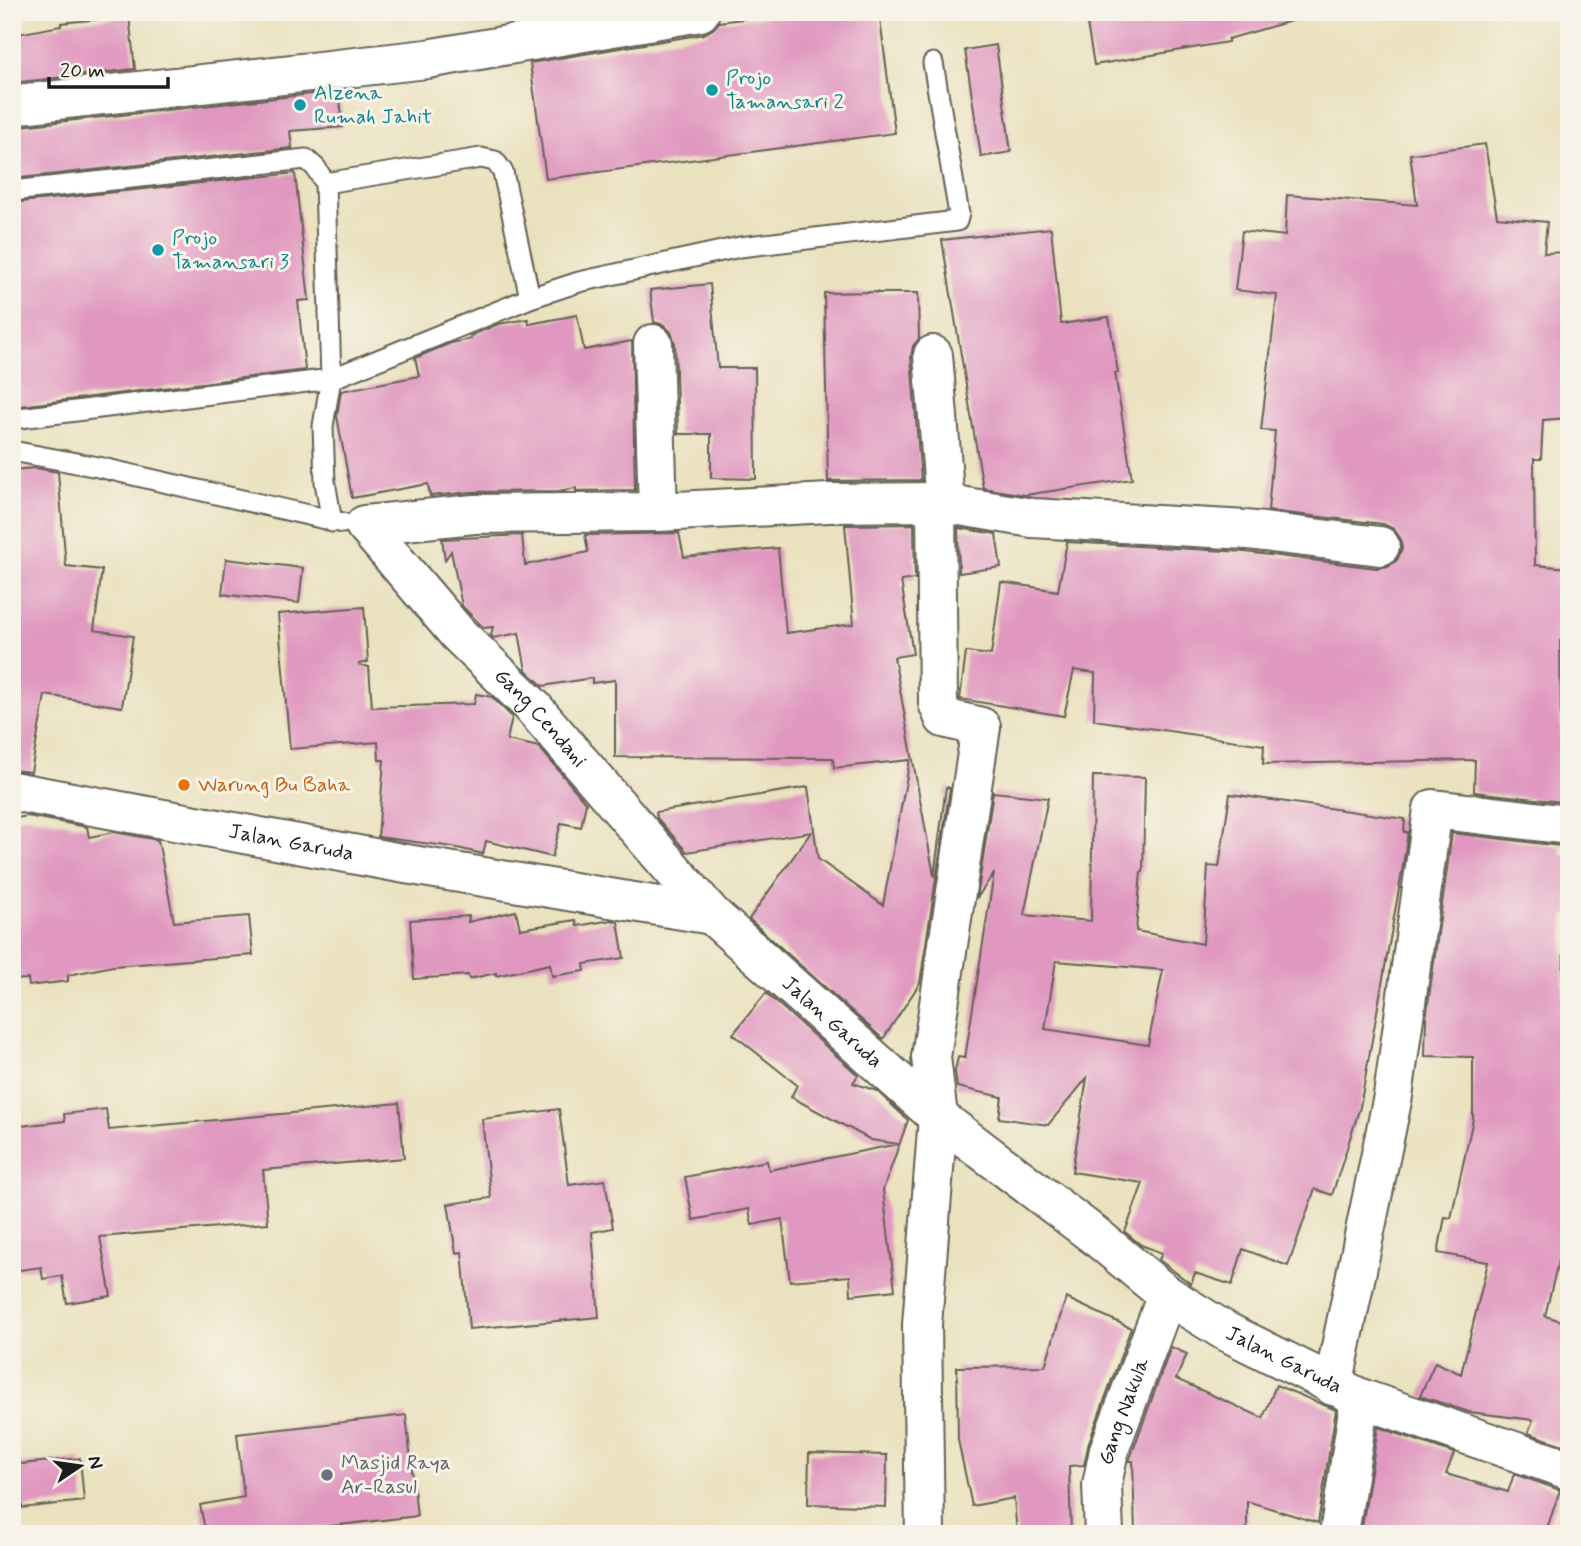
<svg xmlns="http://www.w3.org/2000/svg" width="1581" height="1546" font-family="Mynerve,sans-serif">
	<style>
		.building { fill: #e098c0; fill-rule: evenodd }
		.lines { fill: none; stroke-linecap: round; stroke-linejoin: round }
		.lane-casing { stroke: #646155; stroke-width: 23 }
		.street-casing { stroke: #646155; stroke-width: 42 }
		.secondary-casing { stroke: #646155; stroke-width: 42 }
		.lane { stroke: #fff; stroke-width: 19 }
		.street { stroke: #fff; stroke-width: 38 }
		.secondary { stroke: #fff; stroke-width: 38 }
		.culture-dot { fill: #0f9aa8; stroke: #f7f3e8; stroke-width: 2.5 }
		.food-dot { fill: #e8710a; stroke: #f7f3e8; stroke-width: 2.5 }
		.worship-dot { fill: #6b7280; stroke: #f7f3e8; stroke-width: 2.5 }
		.labels { text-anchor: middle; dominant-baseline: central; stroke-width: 6; stroke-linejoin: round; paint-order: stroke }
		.culture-label { font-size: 21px; fill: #0d838f; stroke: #f7f3e8; text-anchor: start }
		.street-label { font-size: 21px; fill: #1c1c1c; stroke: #f7f3e8 }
		.food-label { font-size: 21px; fill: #c56008; stroke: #f7f3e8; text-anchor: start }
		.worship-label { font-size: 21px; fill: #5b616d; stroke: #f7f3e8; text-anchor: start }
	</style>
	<rect width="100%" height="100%" fill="#f7f3e8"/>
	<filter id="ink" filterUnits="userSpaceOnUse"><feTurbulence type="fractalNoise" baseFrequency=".0143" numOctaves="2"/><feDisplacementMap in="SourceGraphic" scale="14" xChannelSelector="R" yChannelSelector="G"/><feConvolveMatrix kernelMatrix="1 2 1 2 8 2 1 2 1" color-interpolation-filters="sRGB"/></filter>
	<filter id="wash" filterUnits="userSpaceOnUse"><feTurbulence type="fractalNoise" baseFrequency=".00686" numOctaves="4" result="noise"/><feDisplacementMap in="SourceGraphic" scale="28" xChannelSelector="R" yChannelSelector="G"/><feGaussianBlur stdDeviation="1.57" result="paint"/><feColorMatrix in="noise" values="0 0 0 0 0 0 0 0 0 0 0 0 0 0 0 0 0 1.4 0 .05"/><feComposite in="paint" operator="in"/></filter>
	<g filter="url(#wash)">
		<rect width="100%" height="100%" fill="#eae1be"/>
		<g id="blocks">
			<!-- building -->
			<path class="building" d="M 798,12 L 879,12 L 895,133 L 546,179 L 530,63 L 704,34 L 713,29 L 719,22 Z
				M 1085,12 L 1289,12 L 1291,21 L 1228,39 L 1228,42 L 1094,65 Z
				M 129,16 L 135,69 L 12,83 L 12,35 L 61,26 L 61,23 Z
				M 996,45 L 1011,152 L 981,157 L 965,50 Z
				M 339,91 L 343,127 L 290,131 L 292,148 L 12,179 L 12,127 Z
				M 1485,144 L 1497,217 L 1547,222 L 1544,253 L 1569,252 L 1569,418 L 1543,420 L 1541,459 L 1534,459 L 1535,565 L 1569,568 L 1565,641 L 1560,641 L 1562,802 L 1474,792 L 1475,760 L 1263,764 L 1264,745 L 1094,720 L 1095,673 L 1074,670 L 1064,716 L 960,699 L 966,652 L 991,655 L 1001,582 L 1058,591 L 1067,542 L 1245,552 L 1377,568 L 1388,566 L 1397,560 L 1402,549 L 1400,538 L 1394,529 L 1383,524 L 1268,511 L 1275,431 L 1261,430 L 1277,295 L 1235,290 L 1242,231 L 1285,236 L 1287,195 L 1417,205 L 1410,154 Z
				M 295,173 L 309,300 L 298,301 L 305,370 L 12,407 L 12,203 Z
				M 1051,228 L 1061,324 L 1109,317 L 1118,373 L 1115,373 L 1132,479 L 1025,495 L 983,488 L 942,240 Z
				M 710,284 L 718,368 L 755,368 L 756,479 L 711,478 L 711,434 L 678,434 L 675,343 L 671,332 L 664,325 L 654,322 L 650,290 Z
				M 877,292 L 877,293 L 918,293 L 919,339 L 913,346 L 911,357 L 921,480 L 828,481 L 824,293 Z
				M 577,315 L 584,350 L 632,341 L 635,490 L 576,491 L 576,488 L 559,491 L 472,492 L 430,496 L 428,484 L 352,498 L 337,416 L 341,391 L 419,376 L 415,358 L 451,343 L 471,339 L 470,336 L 498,324 L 528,319 L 529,324 Z
				M 35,468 L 58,472 L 66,566 L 102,570 L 94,630 L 133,636 L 122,707 L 45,695 L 31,772 L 12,770 L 12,470 Z
				M 914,524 L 915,579 L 901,581 L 913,654 L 894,657 L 934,876 L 946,787 L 950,788 L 920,983 L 883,1039 L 749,919 L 811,832 L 687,852 L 657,818 L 656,812 L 808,787 L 818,859 L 883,905 L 910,760 L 834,768 L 833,758 L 615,757 L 615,680 L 592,683 L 592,678 L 543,686 L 526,670 L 519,633 L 493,638 L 491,635 L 493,627 L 484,628 L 462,606 L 451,551 L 445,560 L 442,539 L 522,535 L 525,565 L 588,552 L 585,535 L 679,533 L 684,557 L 778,548 L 786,633 L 854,624 L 845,525 Z
				M 958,528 L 996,534 L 1001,567 L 959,573 Z
				M 226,559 L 303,568 L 299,603 L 222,594 Z
				M 364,607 L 368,662 L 358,664 L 369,667 L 372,707 L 474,704 L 476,694 L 492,697 L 512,717 L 507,740 L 539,747 L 586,803 L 581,827 L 561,823 L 552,857 L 486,841 L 483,854 L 453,847 L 378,837 L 384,760 L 379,760 L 378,742 L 290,749 L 278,614 Z
				M 1093,776 L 1145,777 L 1143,872 L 1141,872 L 1136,931 L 1203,944 L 1208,866 L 1219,867 L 1230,794 L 1405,819 L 1404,832 L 1408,832 L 1402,872 L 1360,1107 L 1332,1195 L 1315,1189 L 1288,1266 L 1243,1249 L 1232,1285 L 1195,1273 L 1191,1284 L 1159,1260 L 1162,1253 L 1141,1245 L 1125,1232 L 1143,1183 L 1072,1172 L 1087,1078 L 1048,1125 L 999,1118 L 1002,1097 L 957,1087 L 955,1071 L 958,1057 L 965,1058 L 994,873 L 977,898 L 993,792 L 1048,798 L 1024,915 L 1091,921 ZM 1056,961 L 1163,970 L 1148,1045 L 1045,1029 Z
				M 27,816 L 87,827 L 89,837 L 114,832 L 158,840 L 174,922 L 249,916 L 253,955 L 113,966 L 68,975 L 68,981 L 29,986 L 28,979 L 12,980 L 12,819 Z
				M 1452,833 L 1561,846 L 1561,855 L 1569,855 L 1569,915 L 1564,915 L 1563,1062 L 1569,1063 L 1569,1242 L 1563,1241 L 1545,1316 L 1569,1323 L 1569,1447 L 1528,1433 L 1533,1420 L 1469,1412 L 1420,1396 L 1435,1362 L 1461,1374 L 1488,1262 L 1438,1253 L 1445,1217 L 1451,1218 L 1473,1119 L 1473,1057 L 1425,1056 L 1426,1018 Z
				M 516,911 L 520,929 L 576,920 L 577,926 L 612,920 L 618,922 L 624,958 L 584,964 L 585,971 L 552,976 L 550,964 L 496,976 L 496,973 L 469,979 L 468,975 L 414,979 L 410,920 L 469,916 L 468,922 Z
				M 766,993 L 858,1075 L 853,1083 L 877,1091 L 908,1120 L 883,1190 L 895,1290 L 851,1295 L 850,1276 L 790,1281 L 782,1219 L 752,1225 L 749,1209 L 693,1220 L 685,1177 L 767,1161 L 769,1170 L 898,1144 L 871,1140 L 791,1097 L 797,1085 L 733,1034 Z
				M 399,1103 L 404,1158 L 263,1170 L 268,1223 L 100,1237 L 111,1296 L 67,1303 L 62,1276 L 43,1279 L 41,1267 L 12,1271 L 12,1127 L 65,1121 L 64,1114 L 106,1109 L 109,1130 Z
				M 559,1109 L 569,1185 L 605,1180 L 613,1228 L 592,1232 L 599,1317 L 469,1329 L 462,1252 L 456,1253 L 448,1204 L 491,1198 L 482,1119 Z
				M 1066,1298 L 1131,1328 L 1089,1442 L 1084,1465 L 1069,1466 L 1071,1534 L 1017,1534 L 1014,1498 L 972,1506 L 958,1440 L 957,1367 L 1045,1366 Z
				M 1171,1347 L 1187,1354 L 1176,1379 L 1263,1418 L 1276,1385 L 1336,1410 L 1318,1523 L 1247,1501 L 1247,1534 L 1135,1534 L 1133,1461 L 1129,1461 Z
				M 406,1415 L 417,1516 L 261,1534 L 206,1534 L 200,1505 L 244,1497 L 237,1434 Z
				M 1378,1427 L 1454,1453 L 1446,1474 L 1508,1492 L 1514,1474 L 1560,1490 L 1545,1534 L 1361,1534 Z
				M 809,1453 L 887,1455 L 886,1507 L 808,1504 Z
				M 80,1458 L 84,1501 L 22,1508 L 22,1505 L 12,1506 L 12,1465 Z"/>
		</g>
	</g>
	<g filter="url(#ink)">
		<use href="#blocks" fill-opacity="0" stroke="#646155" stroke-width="2"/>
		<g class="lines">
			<!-- lane casing -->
			<g class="lane-casing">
				<path id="lane" d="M 325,183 L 481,158 L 495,161 L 503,172 L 530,298
					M 12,191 L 306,159 L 316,168 L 325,183 L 331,379 L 12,419
					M 12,451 L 98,467 L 343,523
					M 332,522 L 325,482 L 323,426 L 331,379 L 530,298 L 579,282 L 740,247 L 957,221 L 959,214 L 933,63"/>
			</g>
			<!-- street casing -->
			<g class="street-casing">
				<g id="street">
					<path d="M 12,105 L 427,59 L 700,12"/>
					<path d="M 653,344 L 658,512"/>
					<path d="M 933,355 L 945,503"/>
					<path d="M 365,525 L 474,514 L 658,512 L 829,503 L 936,502 L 1032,518 L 1247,530 L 1380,546"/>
					<path id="s1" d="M 365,525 L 458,634 L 531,705 L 712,915"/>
					<path d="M 1333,1386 L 1393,1096 L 1433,809 L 1569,825"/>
					<path d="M 925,1534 L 922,1325 L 938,1117 L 931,1057 L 981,727 L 944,718 L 938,703 L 936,502"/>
					<path id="s2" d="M 1104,1534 L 1102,1485 L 1109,1450 L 1167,1295"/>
					<path d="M 1339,1534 L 1360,1398"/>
				</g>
			</g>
			<!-- secondary casing -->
			<g class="secondary-casing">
				<g id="secondary">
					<path id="s3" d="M 12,791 L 406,864 L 712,915 L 938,1117 L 1098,1238 L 1167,1295 L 1225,1331 L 1360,1398 L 1569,1470"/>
				</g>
			</g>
			<!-- lane -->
			<use href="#lane" class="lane"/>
			<!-- street -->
			<use href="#street" class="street"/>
			<!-- secondary -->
			<use href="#secondary" class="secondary"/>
		</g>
	</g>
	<!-- markers -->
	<g class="culture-dot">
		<circle cx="712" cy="90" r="7"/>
		<circle cx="300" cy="105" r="7"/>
		<circle cx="158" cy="250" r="7"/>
	</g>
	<circle class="food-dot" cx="184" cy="785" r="7"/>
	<circle class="worship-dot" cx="327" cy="1475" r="7"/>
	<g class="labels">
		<!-- culture labels -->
		<g class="culture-label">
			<text x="726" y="78">Projo<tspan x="726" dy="24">Tamansari 2</tspan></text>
			<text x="314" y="93">Alzena<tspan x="314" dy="24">Rumah Jahit</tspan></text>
			<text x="172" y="238">Projo<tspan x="172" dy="24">Tamansari 3</tspan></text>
		</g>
		<!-- street labels -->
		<g class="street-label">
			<text stroke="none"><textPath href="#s1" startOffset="261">Gang Cendani</textPath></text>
			<text stroke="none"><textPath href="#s3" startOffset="284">Jalan Garuda</textPath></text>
			<text stroke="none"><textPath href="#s3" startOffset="872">Jalan Garuda</textPath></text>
			<text stroke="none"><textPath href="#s3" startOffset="1438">Jalan Garuda</textPath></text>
			<text stroke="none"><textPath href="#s2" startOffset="126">Gang Nakula</textPath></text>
		</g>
		<!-- food labels -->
		<g class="food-label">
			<text x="198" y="785">Warung Bu Baha</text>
		</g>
		<!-- worship labels -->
		<g class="worship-label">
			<text x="341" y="1463">Masjid Raya<tspan x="341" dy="24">Ar-Rasul</tspan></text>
		</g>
	</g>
	<!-- margin -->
	<rect width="1581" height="1546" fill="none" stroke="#f7f3e8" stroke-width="42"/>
	<!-- north arrow -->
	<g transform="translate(80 1466) rotate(77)" stroke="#f7f3e8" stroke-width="5" paint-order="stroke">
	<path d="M0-5L12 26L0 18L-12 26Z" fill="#1c1c1c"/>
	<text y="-10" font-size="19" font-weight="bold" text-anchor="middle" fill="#1c1c1c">N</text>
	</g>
	<!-- scale -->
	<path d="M49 77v10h119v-10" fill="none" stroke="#1c1c1c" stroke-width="3.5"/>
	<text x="60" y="77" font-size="21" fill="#1c1c1c" stroke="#f7f3e8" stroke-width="5" paint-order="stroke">20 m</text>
</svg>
